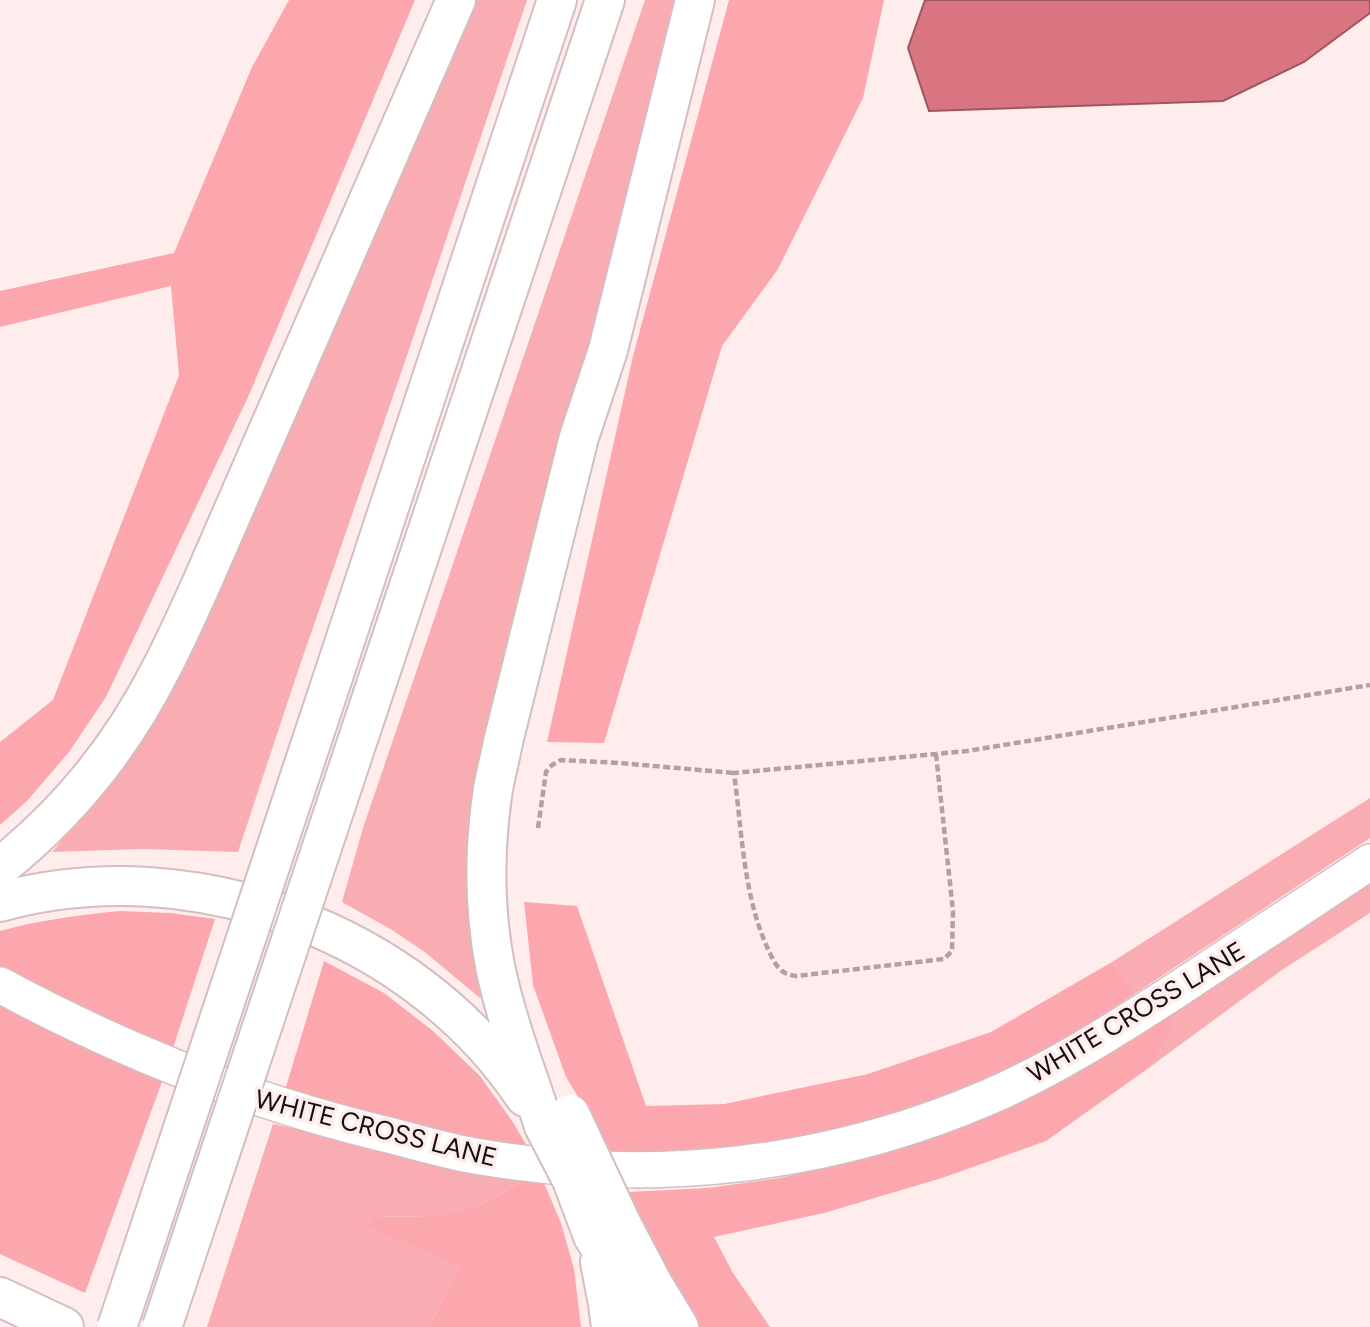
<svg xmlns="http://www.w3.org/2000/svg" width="1370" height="1327" font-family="Figtree,sans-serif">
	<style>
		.green { fill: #f9acb2 }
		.forest { fill: #fca7ae }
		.water { fill: #d97580; stroke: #9e565e; stroke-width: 2 }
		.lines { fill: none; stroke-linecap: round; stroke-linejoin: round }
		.secondary-casing { stroke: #d4bebf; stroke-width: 38 }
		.highway-casing { stroke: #d4bebf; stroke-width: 42 }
		.path { stroke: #b0a1a2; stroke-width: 4.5; stroke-dasharray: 7 3.5; stroke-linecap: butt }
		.secondary { stroke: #fff; stroke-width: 35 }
		.highway { stroke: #fff; stroke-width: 38 }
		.highway-bridge-casing { stroke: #d4bebf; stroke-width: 42; stroke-linecap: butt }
		.highway-bridge { stroke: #fff; stroke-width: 38 }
		.labels { text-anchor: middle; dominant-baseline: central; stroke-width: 7; stroke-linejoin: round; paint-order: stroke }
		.street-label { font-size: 26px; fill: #160f0f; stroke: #ffeced }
	</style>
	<rect width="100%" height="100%" fill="#ffeced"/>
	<!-- green -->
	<path class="green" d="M 474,0 L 527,0 L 401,373 L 298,671 L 238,852 L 141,849 L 52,852 L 118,774 L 163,708 Z
		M 645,0 L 675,0 L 619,229 L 514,631 L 486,991 L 480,998 L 426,953 L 392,930 L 342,902 L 363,828 Z
		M 1370,798 L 1370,838 L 1136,993 L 1112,962 Z
		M 1370,880 L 1370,913 L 1279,972 L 1150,1067 L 1175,1026 L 1151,1021 Z
		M 273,1124 C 357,1142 440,1163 524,1180 L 483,1204 L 434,1216 L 374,1217 L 371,1227 L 459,1268 L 429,1327 L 207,1327 Z"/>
	<!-- forest -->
	<path class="forest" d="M 289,0 L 415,0 L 249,395 L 106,697 L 69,752 L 27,801 L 0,825 L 0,742 L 53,700 L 179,375 L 171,286 L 0,327 L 0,291 L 174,253 L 252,67 Z
		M 729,0 L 884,0 L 863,98 L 778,269 L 722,346 L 604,743 L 547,742 L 633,356 Z
		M 524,902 L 577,906 L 646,1106 L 724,1104 L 868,1074 L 991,1032 L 1112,962 L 1136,993 L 1059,1043 L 1002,1074 L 855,1132 L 682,1158 L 610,1153 L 583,1105 L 566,1077 L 533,985 Z
		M 120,911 L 170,913 L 215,919 L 172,1051 L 0,969 L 0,931 C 39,920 79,915 120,911 Z
		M 324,961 L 384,993 L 433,1031 L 479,1075 L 513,1122 L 531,1153 L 492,1147 L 285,1090 Z
		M 0,1004 C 53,1032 106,1060 163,1079 L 85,1293 L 0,1254 Z
		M 1170,1018 L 1175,1026 L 1150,1067 L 1046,1141 L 942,1178 L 824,1213 L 714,1237 L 733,1273 L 770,1327 L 690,1327 L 642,1239 L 629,1192 L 707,1188 L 780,1178 L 856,1160 L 1151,1021 Z
		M 524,1180 L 544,1183 L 561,1223 L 574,1269 L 581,1327 L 429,1327 L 459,1268 L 370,1227 L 374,1217 L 434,1216 L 483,1204 Z"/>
	<!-- water -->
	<path class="water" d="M 925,0 L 1370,0 L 1370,13 L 1304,62 L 1223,101 L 929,111 L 908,48 Z"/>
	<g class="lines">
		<!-- secondary casing -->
		<g class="secondary-casing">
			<path id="secondary" d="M 0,985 C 122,1051 245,1100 380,1133 C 414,1141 447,1152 481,1157 C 654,1186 830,1166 991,1096 C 1055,1068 1113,1031 1172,993 C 1238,950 1304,906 1370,862"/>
		</g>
		<!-- highway casing -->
		<g class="highway-casing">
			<path id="highway" d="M 332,680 L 557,0
				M 373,694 L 605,0
				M 0,867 C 67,814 122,746 161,669 C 175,643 187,615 200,587 L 456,0
				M 0,902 C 192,849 415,932 525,1097
				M 544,1126 C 527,1073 506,1020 495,966 C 484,908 484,847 493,789 C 496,773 500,758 503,742 L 579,437 L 608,350 L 695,0
				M 622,1225 L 653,1284 L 679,1327
				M 593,1236 L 649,1327
				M 600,1262 L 608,1304 L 611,1327
				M 0,1297 L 64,1327"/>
		</g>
		<!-- path -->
		<path class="path" d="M 936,754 L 953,911 L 952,951 L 944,959 L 796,976 C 790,975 785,974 781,970 C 774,964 771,955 767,947 C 743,893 742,831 734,773 L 936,754 L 967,751 L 1370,685
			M 538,828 L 546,772 L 552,765 L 561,760 L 620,763 L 734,773"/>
		<!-- secondary -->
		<use href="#secondary" class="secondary"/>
		<!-- highway -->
		<use href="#highway" class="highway"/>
		<!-- highway-bridge casing -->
		<g class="highway-bridge-casing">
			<path id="highway-bridge" d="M 570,1114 L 622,1225
				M 544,1126 L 572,1180 L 593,1236
				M 117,1327 L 332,680
				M 162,1327 L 373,694"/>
		</g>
		<!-- highway-bridge -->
		<use href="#highway-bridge" class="highway-bridge"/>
	</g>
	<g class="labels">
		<!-- street labels -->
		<g class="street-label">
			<text transform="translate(1136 1012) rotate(-31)">WHITE CROSS LANE</text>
			<text transform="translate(376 1128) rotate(14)">WHITE CROSS LANE</text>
		</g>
	</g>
</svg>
